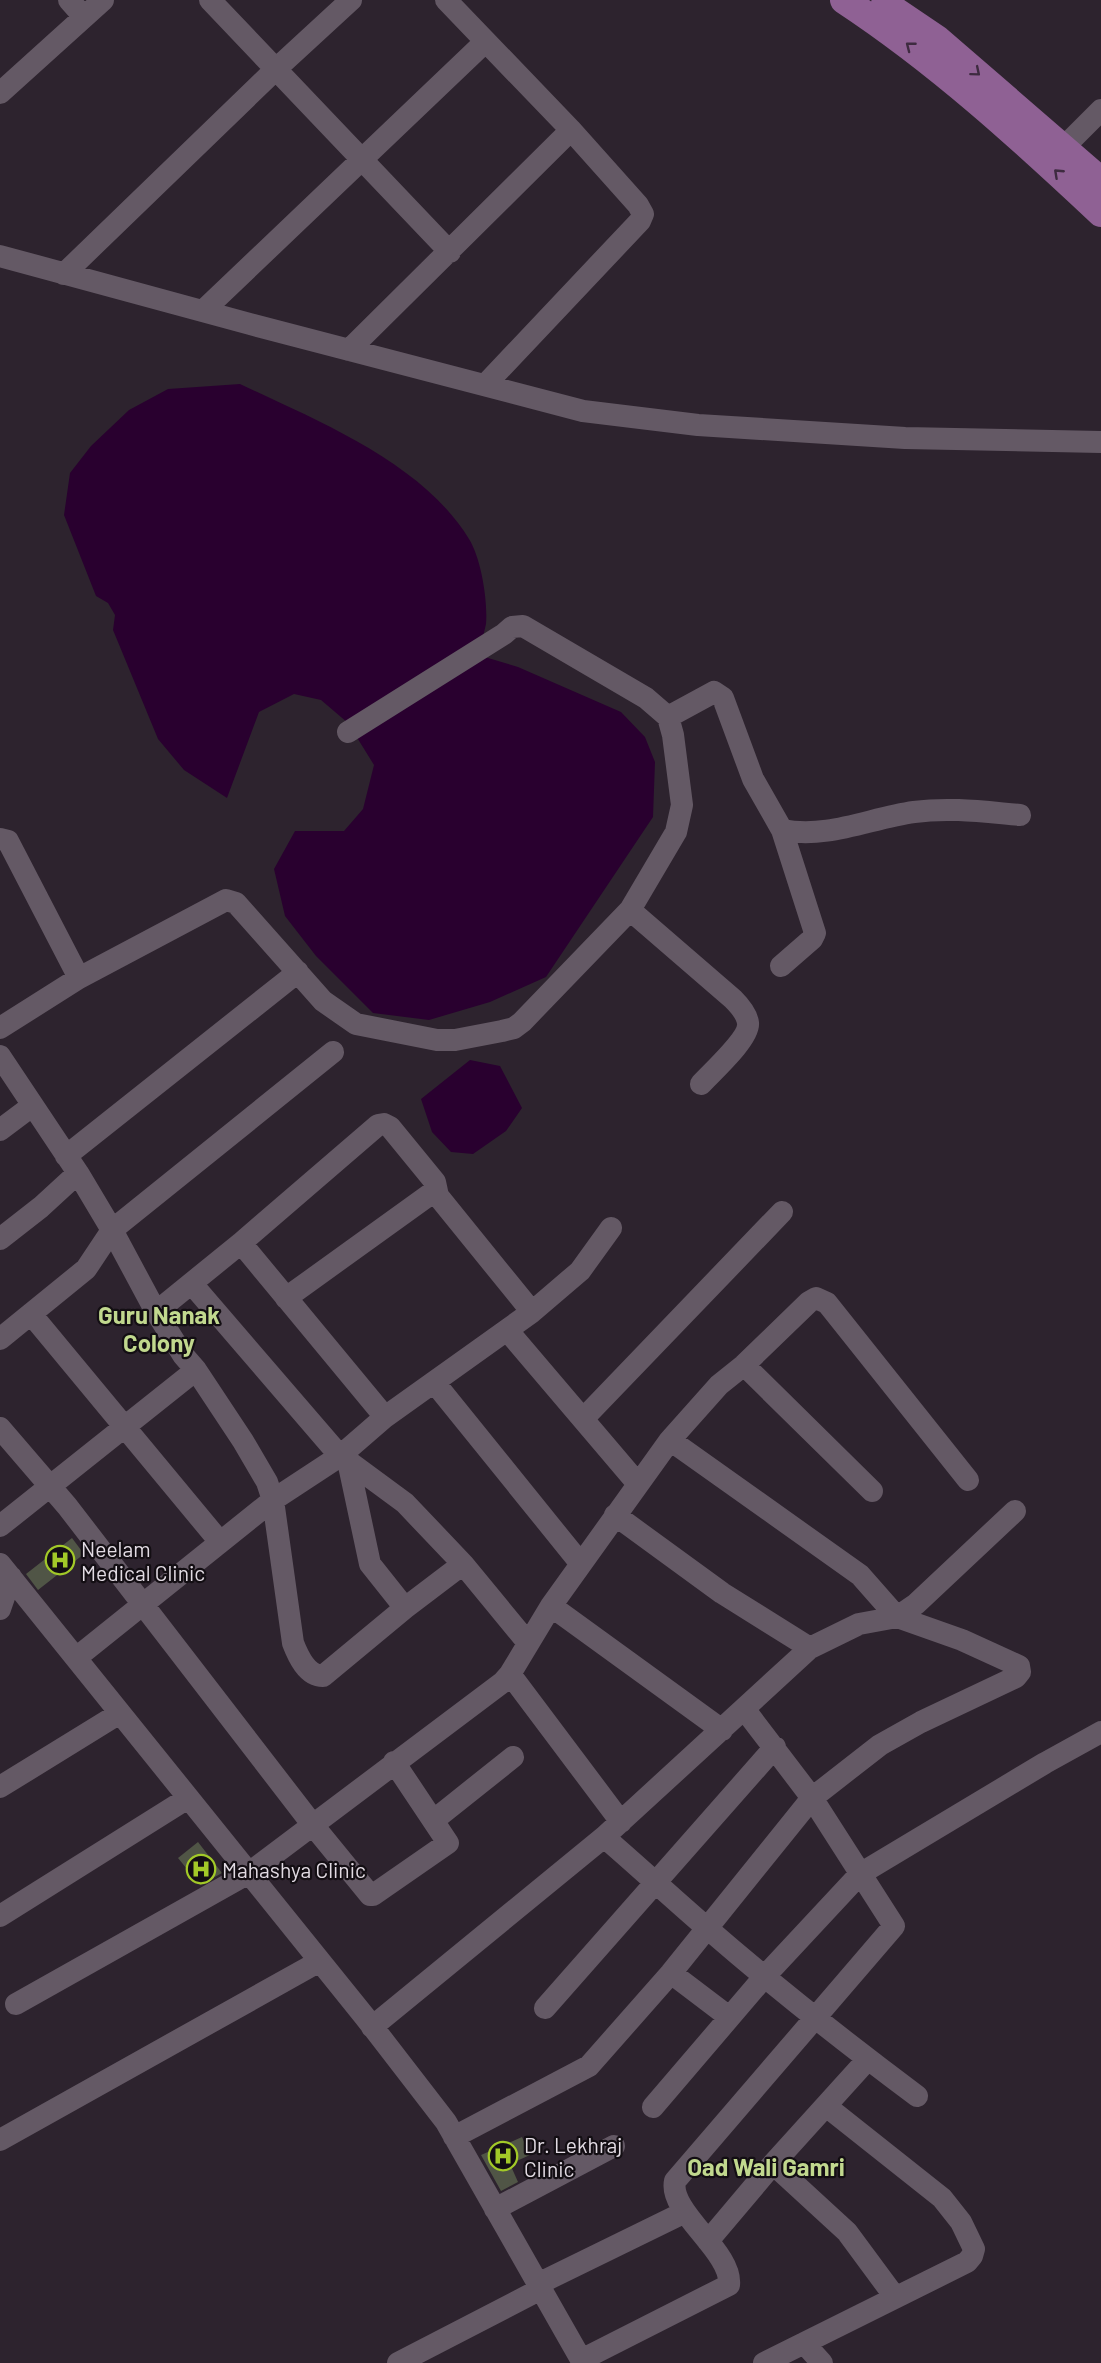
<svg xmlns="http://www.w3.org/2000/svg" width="1101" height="2363" font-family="Barlow,sans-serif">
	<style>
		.water { fill: #29002f }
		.building { fill: #505546 }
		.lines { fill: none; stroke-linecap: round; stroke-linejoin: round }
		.minor { stroke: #645965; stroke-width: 22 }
		.major { stroke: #8f6194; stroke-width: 28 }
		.oneway { stroke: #3e2b40 }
		.labels { text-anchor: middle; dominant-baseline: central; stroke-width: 4.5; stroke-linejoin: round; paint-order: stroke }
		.poi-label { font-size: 21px; fill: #e2dbe3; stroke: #130e13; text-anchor: start }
		.quarter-label { font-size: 24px; font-weight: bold; fill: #c1d88e; stroke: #130e13 }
	</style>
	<rect width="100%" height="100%" fill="#2d232e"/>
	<!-- water -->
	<path class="water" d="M 240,384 C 318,421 423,463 469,539 C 481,558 488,601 486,624 C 484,634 480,645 478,655 L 518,667 L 621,712 L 645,737 L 655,762 L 653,817 L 546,977 L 490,1002 L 429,1020 L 373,1013 L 316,956 L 285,916 L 274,869 L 295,831 L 344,831 L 363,809 L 374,765 L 348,723 L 321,700 L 294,694 L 259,712 L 227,798 L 184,770 L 158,739 L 113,630 L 115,615 L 108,603 L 96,596 L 64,515 L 70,473 L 91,446 L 129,410 L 168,389 Z
		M 470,1060 L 500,1066 L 522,1108 L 506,1131 L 473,1154 L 451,1152 L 432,1132 L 421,1099 Z"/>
	<!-- building -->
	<path class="building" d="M 72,1538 L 84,1554 L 38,1590 L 26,1574 Z
		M 198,1842 L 222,1873 L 200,1885 L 178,1858 Z
		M 522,2137 L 530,2155 L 510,2164 L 518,2182 L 501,2191 L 481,2155 Z"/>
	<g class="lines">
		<!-- minor -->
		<path class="minor" d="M 69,0 L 84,17
			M 210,0 L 450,252
			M 446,0 L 571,130 L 638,205 L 643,214 L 640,221 L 485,385
			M 0,93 L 103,0
			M 1064,147 L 1101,110
			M 0,256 L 250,324 L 583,411 L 698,425 L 905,438 L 1101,442
			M 64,274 L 276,69 L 351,0
			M 203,311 L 485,42
			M 349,350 L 571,130
			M 668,717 L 714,692 L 723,698 L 753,779 L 782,830 L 815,933 L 812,939 L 781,966
			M 782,830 C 828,839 870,818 914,812 C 950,807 985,812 1020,815
			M 0,839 L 8,841 L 79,978
			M 630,910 L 733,999 C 739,1005 747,1014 748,1023 C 750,1038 712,1072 701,1084
			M 0,1028 L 79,978 L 226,900 L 236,903 L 323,1001 L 356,1024 L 437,1040 L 455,1040 L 502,1031 L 514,1028 L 522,1022 L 630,910 L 676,832 L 682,805 L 673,735 L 668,717 L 646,698 L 523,626 L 512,627 L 504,634 L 348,732
			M 0,1056 L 78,1173 L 112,1230 L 156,1312 L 183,1355 L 196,1370 L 243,1441 L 267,1482 L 273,1500 L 293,1643 C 298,1656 307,1676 323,1676 L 405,1608 L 370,1564 L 348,1461 L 340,1456 L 192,1284
			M 0,1130 L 32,1106
			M 66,1156 L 298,972
			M 0,1239 L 41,1207 L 78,1173
			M 241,1243 L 385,1417
			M 286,1298 L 436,1190
			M 156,1312 L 241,1243 L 378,1125 L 384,1124 L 390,1127 L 435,1182 L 438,1196 L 532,1312
			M 31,1314 L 220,1542
			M 507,1330 L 638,1484
			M 0,1339 L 86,1269 L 112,1230 L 333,1052
			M 744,1365 L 872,1491
			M 434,1382 L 581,1564
			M 583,1419 L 782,1212
			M 0,1428 L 67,1506 L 312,1824 L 370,1895 L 373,1895 L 448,1843 L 394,1762
			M 670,1440 L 860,1575 L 897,1617 L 916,1604 L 1015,1511
			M 348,1461 L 405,1503 L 463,1564
			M 615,1515 L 722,1593 L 810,1648
			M 0,1526 L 196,1370
			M 0,1564 L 365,2017 L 446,2122 L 583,2363
			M 551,1606 L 722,1730
			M 405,1608 L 463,1564 L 528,1643
			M 0,1609 L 11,1577
			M 76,1658 L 273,1500 L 340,1456 L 385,1417 L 532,1312 L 580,1271 L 611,1228
			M 510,1674 L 621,1822
			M 0,1787 L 120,1713
			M 434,1820 L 513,1757
			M 604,1837 C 639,1867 672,1898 707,1928 C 775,1987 846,2043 917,2096
			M 0,1916 L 188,1798
			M 671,1973 L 729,2017
			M 16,2004 L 249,1873 L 503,1682 L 510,1674 L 551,1606 L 670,1440 L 719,1385 L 744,1365 L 809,1302 L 816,1298 L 827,1303 L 968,1480
			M 545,2008 L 775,1747
			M 372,2027 L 604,1837 L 810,1648 L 859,1624 L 897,1617 L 962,1640 L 1019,1666 L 1020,1672 L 1016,1677 L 921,1722 L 880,1745 L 812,1798 L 671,1973 L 589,2066 L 454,2137
			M 653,2107 L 765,1976 L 860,1874 L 1045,1763 L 1101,1732
			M 0,2140 L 320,1961
			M 773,2164 L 847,2232 L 895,2297
			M 495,2209 L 614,2146
			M 708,2241 L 773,2164 L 868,2059
			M 538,2284 L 685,2212
			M 804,2343 L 822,2363
			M 581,2360 L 729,2285 C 733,2252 668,2212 675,2181 L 894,1926 L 812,1798 L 745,1710
			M 398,2363 L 541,2289
			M 764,2363 L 967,2262 L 972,2256 L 974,2249 L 961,2222 L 942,2198 L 826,2106"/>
		<!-- major -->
		<path class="major" d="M 844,0 C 938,62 1020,137 1101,213
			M 885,4 L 937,39 L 1101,181"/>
	</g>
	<!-- one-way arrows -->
	<defs><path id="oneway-chevron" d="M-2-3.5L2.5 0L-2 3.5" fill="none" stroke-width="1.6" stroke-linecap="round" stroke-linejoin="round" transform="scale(1.5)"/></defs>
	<g class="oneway">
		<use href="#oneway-chevron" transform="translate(910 46) rotate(-142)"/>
		<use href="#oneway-chevron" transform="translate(976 72) rotate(40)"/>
		<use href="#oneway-chevron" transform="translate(1058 173) rotate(-137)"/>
	</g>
	<!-- icons -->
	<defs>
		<g id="hospital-ring" transform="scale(1.5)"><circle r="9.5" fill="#130e13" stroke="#a2c928" stroke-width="1.5"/><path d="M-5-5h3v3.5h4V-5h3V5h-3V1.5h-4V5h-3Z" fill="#a2c928"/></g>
	</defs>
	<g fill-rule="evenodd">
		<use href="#hospital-ring" x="60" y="1560"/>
		<use href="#hospital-ring" x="201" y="1869"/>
		<use href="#hospital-ring" x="503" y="2156"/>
	</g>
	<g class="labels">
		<!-- poi labels -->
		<g class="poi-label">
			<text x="81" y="1548">Neelam<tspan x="81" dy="24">Medical Clinic</tspan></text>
			<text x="222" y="1869">Mahashya Clinic</text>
			<text x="524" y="2144">Dr. Lekhraj<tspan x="524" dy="24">Clinic</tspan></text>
		</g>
		<!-- quarter labels -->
		<g class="quarter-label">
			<text x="159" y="1314">Guru Nanak<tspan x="159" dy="28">Colony</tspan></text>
			<text x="766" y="2166">Oad Wali Gamri</text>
		</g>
	</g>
</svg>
